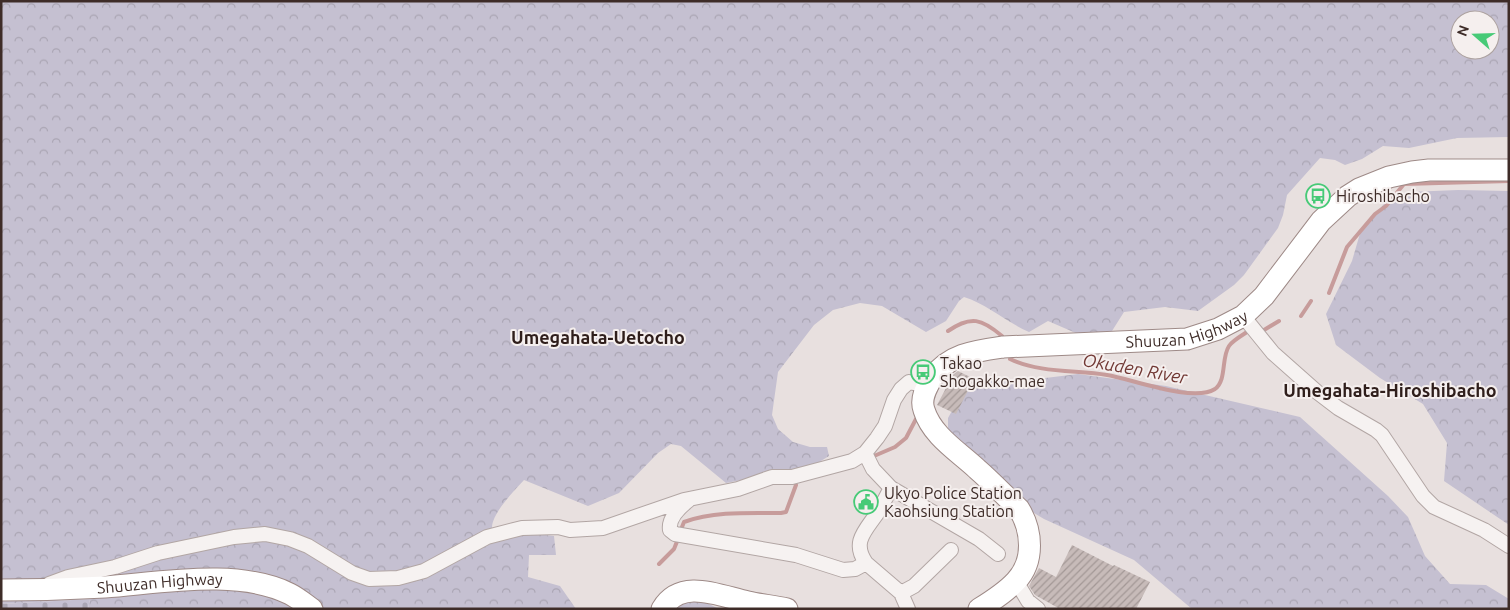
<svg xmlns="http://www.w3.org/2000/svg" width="1510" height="610" font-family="Ubuntu,sans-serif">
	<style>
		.forest { fill: url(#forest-crowns); fill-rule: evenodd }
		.cemetery { fill: url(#cemetery-stones) }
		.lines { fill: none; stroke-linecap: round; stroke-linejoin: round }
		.stream { stroke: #c79c9b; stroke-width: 4 }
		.building { fill: url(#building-hatch) }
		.minor-casing { stroke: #b2a6a4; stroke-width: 16 }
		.highway-casing { stroke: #9e8a87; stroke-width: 23 }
		.minor { stroke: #f6f2f1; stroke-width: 14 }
		.highway { stroke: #fff; stroke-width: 21 }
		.labels { text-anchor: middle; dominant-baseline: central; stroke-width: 4; stroke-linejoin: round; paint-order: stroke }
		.poi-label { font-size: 16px; fill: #3e2c28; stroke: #f5efee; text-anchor: start }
		.street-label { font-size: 16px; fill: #3e2c28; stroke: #f5efee }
		.neighbourhood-label { font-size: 18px; font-weight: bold; fill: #2f1e1b; stroke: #f5efee }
		.water-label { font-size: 18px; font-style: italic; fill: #713834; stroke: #f5efee }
	</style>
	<defs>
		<pattern id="forest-crowns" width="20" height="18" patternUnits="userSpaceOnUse" patternTransform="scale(1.25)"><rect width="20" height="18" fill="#c5c0d1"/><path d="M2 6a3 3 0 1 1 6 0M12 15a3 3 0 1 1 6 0" fill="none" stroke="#aaa5b3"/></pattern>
		<pattern id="cemetery-stones" width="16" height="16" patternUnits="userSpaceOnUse" patternTransform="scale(1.25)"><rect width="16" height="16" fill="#c5c0d1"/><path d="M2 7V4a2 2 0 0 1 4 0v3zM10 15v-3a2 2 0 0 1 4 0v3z" fill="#aaa5b3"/></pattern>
		<pattern id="building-hatch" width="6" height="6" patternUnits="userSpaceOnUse" patternTransform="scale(1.25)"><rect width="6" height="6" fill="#c7bbb9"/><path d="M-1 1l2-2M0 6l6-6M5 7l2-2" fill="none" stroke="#a39896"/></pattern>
	</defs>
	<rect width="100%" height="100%" fill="#e8e0df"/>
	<!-- forest -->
	<path class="forest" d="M 1,1 L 1509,1 L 1509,137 L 1457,138 L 1409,148 L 1383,146 L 1362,159 L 1345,165 L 1335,160 L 1320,158 L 1287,195 L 1283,215 L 1278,228 L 1244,275 L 1234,285 L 1198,311 L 1165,307 L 1124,312 L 1112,331 L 1078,334 L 1048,321 L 1029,332 C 1006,322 987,304 964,297 L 959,301 L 946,321 L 926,332 L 882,306 L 860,303 L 833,310 L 814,325 L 778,372 L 772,415 L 778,429 L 793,442 L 810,447 L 827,447 L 829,456 L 811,467 L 726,483 L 681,446 L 671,444 L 658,453 L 619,493 L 588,506 L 524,480 C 514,491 493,512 492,527 C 492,530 494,535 495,538 L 520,532 L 554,536 L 556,555 L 529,555 L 528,577 L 560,586 L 576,609 L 88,609 L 90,599 L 1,604 ZM 1460,20 L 1490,20 L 1490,50 L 1460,50 Z
		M 1458,190 L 1509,191 L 1509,525 L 1444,481 L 1447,443 L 1423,404 L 1380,378 L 1336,345 L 1326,314 L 1352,261 L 1361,230 L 1384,204 L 1409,192 Z
		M 1078,374 L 1166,386 L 1300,417 L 1388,496 L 1408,517 L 1425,556 L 1450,584 L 1486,585 L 1509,599 L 1509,609 L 1192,609 L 1134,560 L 1044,519 L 1024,507 L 948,433 L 948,418 L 963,391 L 975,381 L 1029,380 Z
		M 703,601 L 719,609 L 668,609 L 679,602 Z"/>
	<!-- cemetery -->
	<path class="cemetery" d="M 90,599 L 88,609 L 1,609 L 1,604 Z"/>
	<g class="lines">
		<!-- stream -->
		<path class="stream" d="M 1329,293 L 1347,247 L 1375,214 L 1386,206 L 1404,184 L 1509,181
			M 1301,316 L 1311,301
			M 1264,330 L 1279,321
			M 948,331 C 971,315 982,319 1002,336
			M 1010,359 C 1040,373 1075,370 1107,375 C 1132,379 1193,403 1215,389 C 1227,380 1221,358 1229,346 C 1233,340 1243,335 1250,330
			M 874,456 L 895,447 L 906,438 L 916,419
			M 680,532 L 684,522 C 714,511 750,513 781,513 L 786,512 L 796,485
			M 659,564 L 674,549 L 678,539"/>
	</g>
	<!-- building -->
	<path class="building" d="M 958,371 L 974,379 L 956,414 L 937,405 L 953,375 Z
		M 1072,545 L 1113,566 L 1114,565 L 1150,582 L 1136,609 L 1060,609 L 1035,595 L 1029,586 L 1039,568 L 1056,577 Z"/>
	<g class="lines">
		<!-- minor casing -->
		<g class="minor-casing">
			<path id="minor" d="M 1243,316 L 1273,353 L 1317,392 L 1338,408 L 1376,430 L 1382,435 L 1423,496 L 1434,507 L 1484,530 L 1509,546
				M 865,453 L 873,469 L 891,488 L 979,539 L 998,554
				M 689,500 C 680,507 668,518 670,530 L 675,534 L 796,555 L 843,570 L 855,569 L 866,563 C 852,543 864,532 876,515 C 882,506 886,497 891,488
				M 866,563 L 901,593 L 908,609
				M 1016,581 L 1028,601 L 1038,609
				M 49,584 L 68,577 L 115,567 L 158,553 L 234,537 L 265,534 L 290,539 L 308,546 L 352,573 L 369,579 L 398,578 L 424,571 L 487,537 L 522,528 L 558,527 L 570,530 L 603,528 L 684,500 L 738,489 L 772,477 L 792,477 L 852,461 L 865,453 L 877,438 L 885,426 L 894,400 L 901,389 L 909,382 L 927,386
				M 901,593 L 914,586 L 951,550"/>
		</g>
		<!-- highway casing -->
		<g class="highway-casing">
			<g id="highway">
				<path id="s1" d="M 1,590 C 36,590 70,589 105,587 C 160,583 239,568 290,594 C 298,598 305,604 312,609"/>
				<path d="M 662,609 C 681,577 720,596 748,602 C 761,605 774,606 787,609"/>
				<path id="s2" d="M 979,609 C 992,601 1006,592 1016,581 C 1035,561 1032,530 1019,509 C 1005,496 992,482 977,469 C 959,452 932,436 924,410 C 920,399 926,388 932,378 C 949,354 975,351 1003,347 L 1187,339 L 1218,329 L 1243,316 L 1264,296 L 1321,221 L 1348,196 L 1359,189 L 1389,177 L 1412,172 L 1429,170 L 1509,170"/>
			</g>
		</g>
		<!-- minor -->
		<use href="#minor" class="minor"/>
		<!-- highway -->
		<use href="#highway" class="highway"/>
	</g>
	<!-- icons -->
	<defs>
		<g id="bus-ring" transform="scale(1.25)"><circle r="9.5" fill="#f5efee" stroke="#47ca77" stroke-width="1.5"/><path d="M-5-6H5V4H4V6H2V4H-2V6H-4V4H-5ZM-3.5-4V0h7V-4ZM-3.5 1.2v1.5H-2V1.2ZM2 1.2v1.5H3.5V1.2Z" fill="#47ca77"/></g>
		<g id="civic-ring" transform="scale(1.25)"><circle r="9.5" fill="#f5efee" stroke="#47ca77" stroke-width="1.5"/><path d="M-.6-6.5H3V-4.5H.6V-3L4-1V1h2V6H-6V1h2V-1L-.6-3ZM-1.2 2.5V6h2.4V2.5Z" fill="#47ca77"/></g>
	</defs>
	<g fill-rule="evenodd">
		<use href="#bus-ring" x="1318" y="196"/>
		<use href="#bus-ring" x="923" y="372"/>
		<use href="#civic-ring" x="866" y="502"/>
	</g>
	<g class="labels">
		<!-- poi labels -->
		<g class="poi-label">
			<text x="1336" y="196">Hiroshibacho</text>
			<text x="940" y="363">Takao<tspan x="940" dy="18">Shogakko-mae</tspan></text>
			<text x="884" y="493">Ukyo Police Station<tspan x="884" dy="18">Kaohsiung Station</tspan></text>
		</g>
		<!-- street labels -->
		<g class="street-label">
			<text stroke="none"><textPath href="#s2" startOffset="562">Shuuzan Highway</textPath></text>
			<text stroke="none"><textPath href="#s1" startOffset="159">Shuuzan Highway</textPath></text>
		</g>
		<!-- neighbourhood labels -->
		<g class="neighbourhood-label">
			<text x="598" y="337">Umegahata-Uetocho</text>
			<text x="1390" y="390">Umegahata-Hiroshibacho</text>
		</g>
		<!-- water labels -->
		<g class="water-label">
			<text transform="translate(1135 368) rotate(10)">Okuden River</text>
		</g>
	</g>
	<!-- border -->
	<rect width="1510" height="610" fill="none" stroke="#3e2c28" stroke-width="5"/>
	<!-- north arrow -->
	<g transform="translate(1475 35) rotate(290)"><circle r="24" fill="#f5efee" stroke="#aca19f"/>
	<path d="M0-4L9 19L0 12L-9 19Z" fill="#47ca77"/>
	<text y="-8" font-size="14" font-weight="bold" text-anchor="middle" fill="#3e2c28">N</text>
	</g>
</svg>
